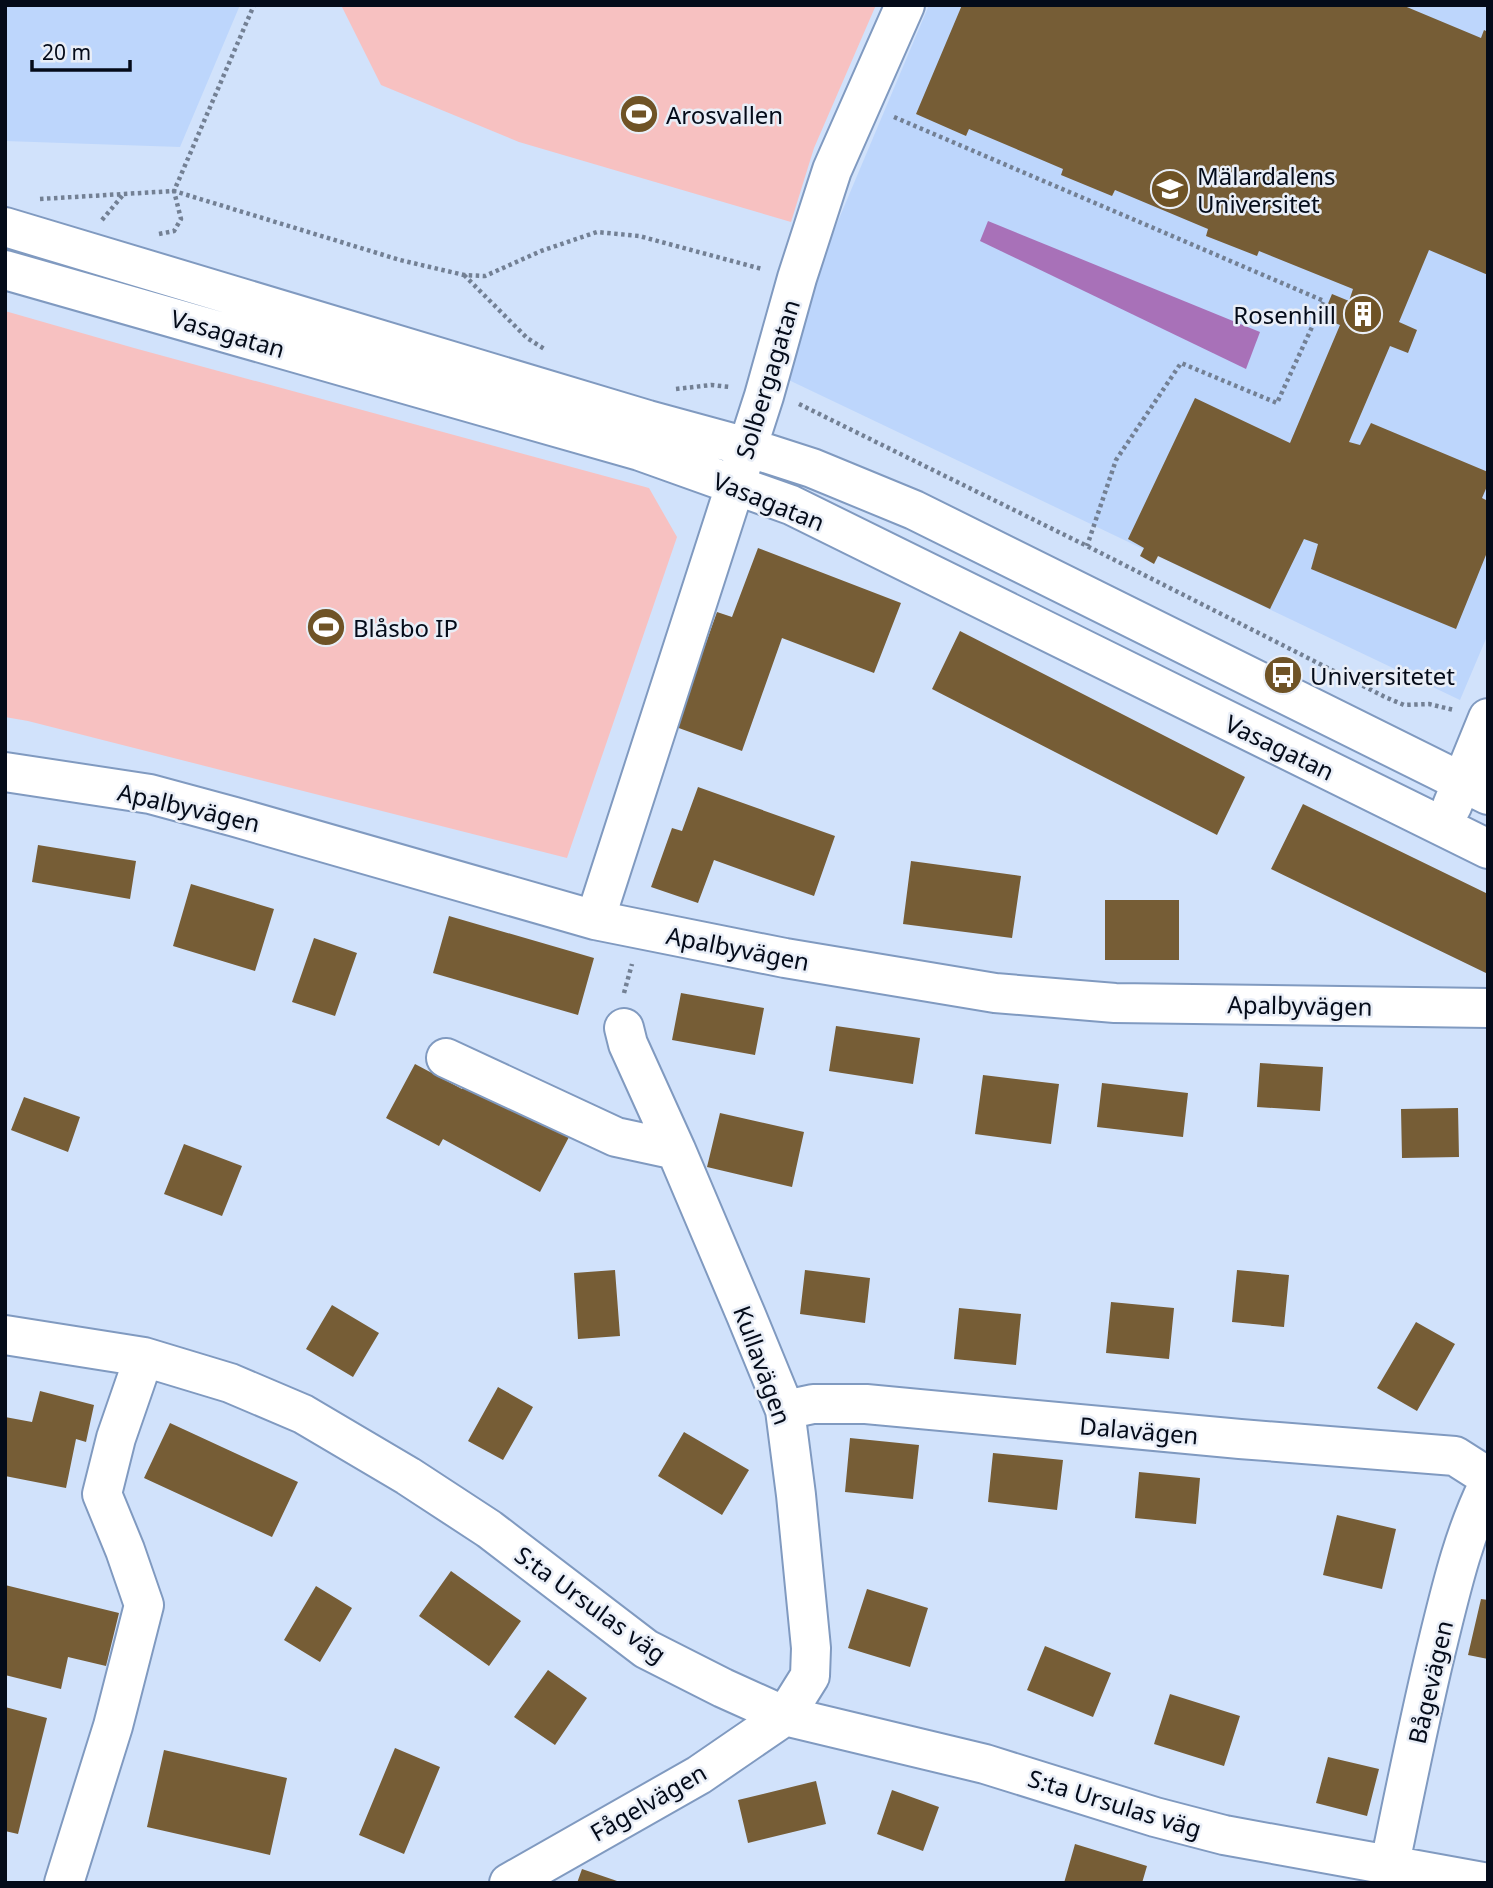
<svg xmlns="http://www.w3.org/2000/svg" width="1493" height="1888" font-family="'Noto Sans',sans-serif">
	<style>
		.built { fill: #bdd6fc }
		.green { fill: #f7c1c1 }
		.water { fill: #a871b8 }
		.building { fill: #765d36 }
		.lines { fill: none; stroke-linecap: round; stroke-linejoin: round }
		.minor-casing { stroke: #809ac0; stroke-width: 42 }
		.path { stroke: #738094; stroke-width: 4.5; stroke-dasharray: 3.5 3.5; stroke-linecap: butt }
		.minor { stroke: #fff; stroke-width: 38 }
		.labels { text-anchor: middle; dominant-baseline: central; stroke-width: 5; stroke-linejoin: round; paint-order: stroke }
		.poi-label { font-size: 24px; fill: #040b19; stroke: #e9eef7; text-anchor: start }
		.street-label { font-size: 24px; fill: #040b19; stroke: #e9eef7 }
	</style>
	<rect width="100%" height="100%" fill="#d1e2fb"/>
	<!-- built -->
	<path class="built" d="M 5,5 L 240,5 L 180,147 L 5,141 Z
		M 929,5 L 1488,5 L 1488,634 L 1460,700 L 774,373 Z"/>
	<!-- green -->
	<path class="green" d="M 341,5 L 876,5 L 814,148 L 791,222 L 519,142 L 381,85 Z
		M 5,311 L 134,348 L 649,488 L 677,537 L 567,858 L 28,721 L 5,717 Z"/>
	<!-- water -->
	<path class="water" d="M 988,221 L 1260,332 L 1246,369 L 980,241 Z"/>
	<!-- building -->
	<path class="building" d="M 962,5 L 1402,5 L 1481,38 L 1484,30 L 1488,32 L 1488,275 L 1429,250 L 1399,322 L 1417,330 L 1408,353 L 1390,346 L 1349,442 L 1360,445 L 1371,423 L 1488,472 L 1488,484 L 1482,498 L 1488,501 L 1488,550 L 1456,629 L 1311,569 L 1318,544 L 1304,539 L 1270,609 L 1158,556 L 1154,564 L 1140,556 L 1144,548 L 1128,539 L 1195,398 L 1290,443 L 1340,325 L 1322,318 L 1332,294 L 1349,301 L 1353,289 L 1259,251 L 1257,256 L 1206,236 L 1208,229 L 1115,190 L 1112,196 L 1061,175 L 1063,169 L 969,129 L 966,136 L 916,114 Z
		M 758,548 L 901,603 L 874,673 L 782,638 L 742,751 L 676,727 L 717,612 L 732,617 Z
		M 960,631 L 1245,777 L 1217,835 L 932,689 Z
		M 698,787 L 835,836 L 814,896 L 714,860 L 698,903 L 651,887 L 672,828 L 682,831 Z
		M 1303,804 L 1488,894 L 1488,974 L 1271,869 Z
		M 38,845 L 136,861 L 130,899 L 32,882 Z
		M 911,861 L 1021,876 L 1012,938 L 903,924 Z
		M 191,884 L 274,909 L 255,971 L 173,946 Z
		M 1105,900 L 1179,900 L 1179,960 L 1105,960 Z
		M 449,916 L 594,958 L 578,1015 L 433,973 Z
		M 314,938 L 357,953 L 335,1016 L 292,1002 Z
		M 681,993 L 764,1008 L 755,1055 L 672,1040 Z
		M 836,1026 L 920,1038 L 913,1084 L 829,1071 Z
		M 1260,1063 L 1323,1067 L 1320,1111 L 1257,1107 Z
		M 415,1064 L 462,1089 L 466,1082 L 569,1137 L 540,1192 L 443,1139 L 439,1146 L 386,1118 Z
		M 983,1075 L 1059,1084 L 1051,1144 L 975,1134 Z
		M 1102,1083 L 1188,1093 L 1183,1137 L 1097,1127 Z
		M 24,1097 L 80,1117 L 68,1152 L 11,1130 Z
		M 1458,1108 L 1459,1157 L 1402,1158 L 1401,1109 Z
		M 720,1113 L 804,1132 L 792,1187 L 707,1167 Z
		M 184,1144 L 242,1166 L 222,1216 L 164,1194 Z
		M 615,1270 L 620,1336 L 578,1339 L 574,1273 Z
		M 805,1270 L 870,1278 L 865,1323 L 800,1314 Z
		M 1237,1270 L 1289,1275 L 1284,1327 L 1232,1322 Z
		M 1111,1302 L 1174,1308 L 1169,1359 L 1106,1353 Z
		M 332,1305 L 379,1333 L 353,1377 L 306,1349 Z
		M 959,1308 L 1021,1314 L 1016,1365 L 954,1359 Z
		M 1416,1322 L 1455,1344 L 1417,1411 L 1377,1388 Z
		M 498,1387 L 533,1407 L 503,1460 L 468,1441 Z
		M 40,1391 L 94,1405 L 86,1442 L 76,1439 L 66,1488 L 5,1476 L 5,1417 L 32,1422 Z
		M 170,1423 L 298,1482 L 272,1537 L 144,1478 Z
		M 684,1432 L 749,1470 L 722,1515 L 658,1476 Z
		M 850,1438 L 919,1445 L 913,1499 L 845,1492 Z
		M 993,1453 L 1063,1460 L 1057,1510 L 988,1502 Z
		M 1139,1472 L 1200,1478 L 1196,1524 L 1135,1518 Z
		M 1337,1515 L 1396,1529 L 1382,1589 L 1323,1575 Z
		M 451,1571 L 521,1621 L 489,1666 L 419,1616 Z
		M 5,1585 L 119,1613 L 106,1666 L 68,1657 L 61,1689 L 5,1675 Z
		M 316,1586 L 352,1608 L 320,1662 L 284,1640 Z
		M 867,1589 L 928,1608 L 910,1667 L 848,1648 Z
		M 1481,1599 L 1488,1600 L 1488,1659 L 1468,1655 Z
		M 1045,1646 L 1111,1673 L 1093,1717 L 1027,1690 Z
		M 548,1670 L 587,1698 L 555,1745 L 514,1717 Z
		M 1170,1694 L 1240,1716 L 1224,1766 L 1154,1744 Z
		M 5,1707 L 47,1718 L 18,1834 L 5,1831 Z
		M 395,1748 L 440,1767 L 404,1854 L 359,1835 Z
		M 164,1750 L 287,1778 L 270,1855 L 147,1827 Z
		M 1328,1757 L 1379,1769 L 1367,1816 L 1316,1803 Z
		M 816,1781 L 826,1824 L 748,1843 L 738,1800 Z
		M 892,1790 L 939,1807 L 923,1851 L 877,1834 Z
		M 1075,1844 L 1147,1866 L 1142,1883 L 1064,1883 Z
		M 582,1869 L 620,1882 L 620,1883 L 577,1883 Z"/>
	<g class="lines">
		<!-- minor casing -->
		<g class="minor-casing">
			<path id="minor" d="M 5,227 L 648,420 L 747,447 L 812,468 L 914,510 L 1488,795
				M 5,270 L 640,451 L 791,505 L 1488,849
				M 5,772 L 150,794 L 235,817 L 595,920 L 785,958 L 995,993 L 1115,1003 L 1488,1008
				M 1452,806 L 1488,718
				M 595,920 L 764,396 L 797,278 L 832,170 L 905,5
				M 446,1058 L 616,1137 L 676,1150
				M 5,1335 L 144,1357 L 230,1383 L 303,1414 L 408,1476 L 489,1529 L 646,1649 L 723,1688 L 785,1716 L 985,1764 L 1155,1817 L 1224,1835 L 1488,1883
				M 785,1410 L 813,1404 L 866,1404 L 1240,1439 L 1455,1456 L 1488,1477
				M 64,1883 L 113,1726 L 144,1605 L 125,1550 L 102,1494 L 116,1438 L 144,1357
				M 509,1883 L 699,1775 L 785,1716 L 810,1676 L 811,1648 L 796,1495 L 785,1410 L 746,1315 L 676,1150 L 628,1044 L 624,1028
				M 1386,1883 C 1403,1801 1419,1719 1439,1638 C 1452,1585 1464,1534 1488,1485"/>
		</g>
		<!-- path -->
		<path class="path" d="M 894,117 L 1324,301 L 1277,403 L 1181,363 L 1116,460 L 1087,546
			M 40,199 L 174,191 L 400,260 L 464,275 L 485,276 L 541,251 L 597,232 L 639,236 L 762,269
			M 102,220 L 123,195
			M 159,234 L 174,231 L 181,219 L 174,191 L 254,5
			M 464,275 L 527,338 L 546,350
			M 676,389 L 711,385 L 730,387
			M 799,404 L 1087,546 L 1385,697 L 1404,705 L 1429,704 L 1454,710
			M 624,993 L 632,964"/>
		<!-- minor -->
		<use href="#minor" class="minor"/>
	</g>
	<!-- icons -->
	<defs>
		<g id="stadium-disc" transform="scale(2.0125)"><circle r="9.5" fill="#6f5326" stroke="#e9eef7"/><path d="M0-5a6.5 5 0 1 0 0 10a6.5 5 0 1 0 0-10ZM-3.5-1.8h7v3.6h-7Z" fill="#fff"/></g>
		<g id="university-disc" transform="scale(2.0125)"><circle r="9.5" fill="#6f5326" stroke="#e9eef7"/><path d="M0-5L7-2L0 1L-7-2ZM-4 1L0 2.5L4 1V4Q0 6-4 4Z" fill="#fff"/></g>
		<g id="building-disc" transform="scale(2.0125)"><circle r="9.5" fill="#6f5326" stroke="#e9eef7"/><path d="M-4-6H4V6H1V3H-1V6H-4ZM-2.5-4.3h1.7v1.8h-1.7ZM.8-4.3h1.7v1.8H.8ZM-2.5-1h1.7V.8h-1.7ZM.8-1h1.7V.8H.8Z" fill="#fff"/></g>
		<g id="bus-disc" transform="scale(2.0125)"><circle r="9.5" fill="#6f5326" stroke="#e9eef7"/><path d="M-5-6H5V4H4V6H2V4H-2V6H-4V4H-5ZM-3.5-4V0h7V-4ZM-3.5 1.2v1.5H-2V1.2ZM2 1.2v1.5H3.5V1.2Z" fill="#fff"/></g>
	</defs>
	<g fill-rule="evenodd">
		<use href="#stadium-disc" x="639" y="114"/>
		<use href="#university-disc" x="1170" y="189"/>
		<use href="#building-disc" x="1363" y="314"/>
		<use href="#stadium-disc" x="326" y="627"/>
		<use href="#bus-disc" x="1283" y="675"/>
	</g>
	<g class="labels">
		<!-- poi labels -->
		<g class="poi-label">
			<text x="666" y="114">Arosvallen</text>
			<text x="1197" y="175">Mälardalens<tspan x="1197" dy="28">Universitet</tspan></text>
			<text x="1336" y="314" text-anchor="end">Rosenhill</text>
			<text x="353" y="627">Blåsbo IP</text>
			<text x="1310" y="675">Universitetet</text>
		</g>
		<!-- street labels -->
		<g class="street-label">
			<text transform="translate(228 333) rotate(16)">Vasagatan</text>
			<text transform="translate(767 379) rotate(-73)">Solbergagatan</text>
			<text transform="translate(769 501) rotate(22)">Vasagatan</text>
			<text transform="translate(1280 747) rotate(26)">Vasagatan</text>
			<text transform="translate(189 807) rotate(13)">Apalbyvägen</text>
			<text transform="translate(738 948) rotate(11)">Apalbyvägen</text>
			<text transform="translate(1300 1005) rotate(1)">Apalbyvägen</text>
			<text transform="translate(763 1365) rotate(70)">Kullavägen</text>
			<text transform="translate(1139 1430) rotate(5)">Dalavägen</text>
			<text transform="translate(591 1604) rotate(36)">S:ta Ursulas väg</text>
			<text transform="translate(1430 1682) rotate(-77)">Bågevägen</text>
			<text transform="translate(648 1802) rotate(-30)">Fågelvägen</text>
			<text transform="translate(1115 1803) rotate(17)">S:ta Ursulas väg</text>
		</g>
	</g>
	<!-- border -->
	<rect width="1493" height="1888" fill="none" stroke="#040b19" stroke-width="14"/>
	<!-- scale -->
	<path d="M32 60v10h98v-10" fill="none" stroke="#040b19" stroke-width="3.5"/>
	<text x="42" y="60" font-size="21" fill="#040b19" stroke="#e9eef7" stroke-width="5" paint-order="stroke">20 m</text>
</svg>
